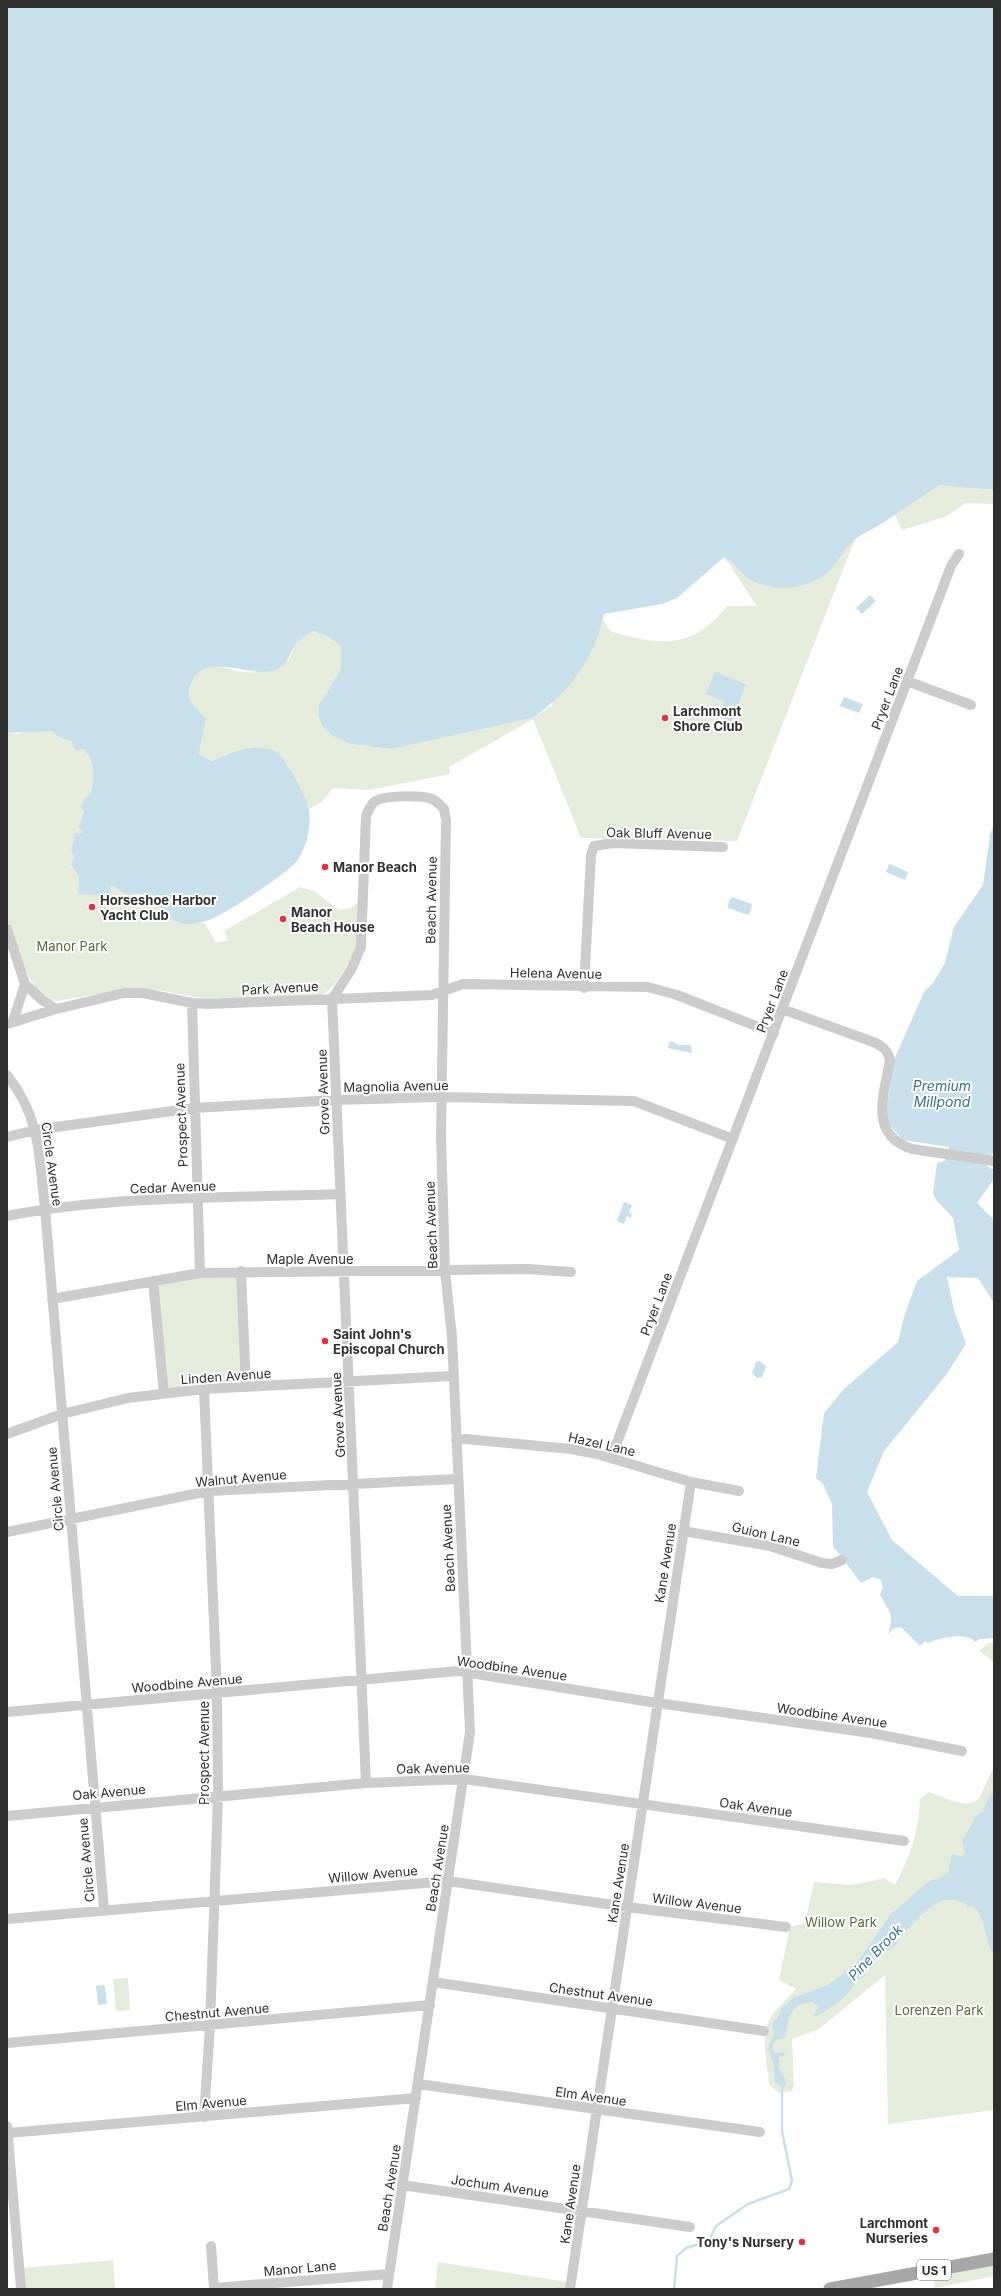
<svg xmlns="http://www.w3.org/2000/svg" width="1001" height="2296" font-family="Inter,sans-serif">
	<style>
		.green { fill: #e5ecdc }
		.water { fill: #c8dfec }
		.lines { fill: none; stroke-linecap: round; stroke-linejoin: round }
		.stream { stroke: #c8dfec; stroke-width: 2.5 }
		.minor { stroke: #ccc; stroke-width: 10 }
		.major { stroke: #a7a7a7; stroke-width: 13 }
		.poi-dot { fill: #e82f40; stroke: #fff; stroke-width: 1.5 }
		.labels { text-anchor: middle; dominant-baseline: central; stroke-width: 4; stroke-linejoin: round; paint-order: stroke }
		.shield { fill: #fff; stroke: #6d6d6d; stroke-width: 1 }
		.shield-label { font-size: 12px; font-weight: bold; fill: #2f2f2f }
		.street-label { font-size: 13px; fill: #2f2f2f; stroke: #fff }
		.poi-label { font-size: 13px; font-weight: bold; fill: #2f2f2f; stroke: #fff; text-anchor: start }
		.park-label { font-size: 13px; fill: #536b3b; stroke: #fff }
		.water-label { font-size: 14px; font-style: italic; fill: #3b7292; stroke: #fff }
	</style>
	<rect width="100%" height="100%" fill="#fff"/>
	<!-- green -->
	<path class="green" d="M 939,484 L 994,490 L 994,504 L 966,503 L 945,517 L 902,530 L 895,515 Z
		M 855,539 L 737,841 L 581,838 L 533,719 L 449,767 L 450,774 L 369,790 L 333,788 L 322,802 L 309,809 L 286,762 L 228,754 L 212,761 L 199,754 L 206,718 C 194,705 184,700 192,683 C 205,651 231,675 254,672 C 265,670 278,664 289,660 L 297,642 L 313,631 L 327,636 L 341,646 L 341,669 L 319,705 L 319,718 L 323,727 L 332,736 L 351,744 L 391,749 L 533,718 L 551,706 L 600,627 L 603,620 L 610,631 C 658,646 693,650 727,606 L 757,606 L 724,557 Z
		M 34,730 L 51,731 L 60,738 L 71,741 L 74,746 L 80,750 L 83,749 C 95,760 95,780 90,794 C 78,802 86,805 84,814 C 83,818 80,820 80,824 L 83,831 L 75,835 L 71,851 L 74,858 L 71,866 L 79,877 L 111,896 L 111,886 L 120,888 L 125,893 L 146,896 L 174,920 L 186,924 L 205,923 L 216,943 L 228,940 L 224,931 L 300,887 L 314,891 L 339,910 L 351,908 L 359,901 C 359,935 361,946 341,975 C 335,984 330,991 319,996 L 211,1000 L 158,990 L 133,988 L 57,1001 L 48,1000 L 39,992 L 28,976 L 7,920 L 7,733 L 17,734 Z
		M 239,1275 L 243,1385 L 166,1391 L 156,1283 L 190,1276 Z
		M 988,1643 L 994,1643 L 994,1662 L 979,1651 Z
		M 994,1768 L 994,2110 L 888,2124 L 885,1975 L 819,2029 L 792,2039 L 794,2085 L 792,2091 L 779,2093 L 769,2085 C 768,2066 760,2039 769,2020 C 776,2008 787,1999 796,1989 L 779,1980 L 790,1927 L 805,1923 L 814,1882 L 851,1885 L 885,1878 L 895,1885 C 910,1857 919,1831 920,1799 L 929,1792 C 942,1796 970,1813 980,1796 C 985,1787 988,1777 994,1768 Z
		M 128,1978 L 130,2010 L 116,2011 L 113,1979 Z
		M 994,2257 L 994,2276 L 935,2288 L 931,2268 Z
		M 113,2260 L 115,2289 L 23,2289 L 21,2268 Z
		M 438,2262 L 568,2282 L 567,2289 L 435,2289 Z"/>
	<!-- water -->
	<path class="water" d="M 7,7 L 994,7 L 994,490 L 939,485 C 920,498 901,511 881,524 C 873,530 862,533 854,540 C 845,548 839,562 829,571 C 808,590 774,593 749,579 C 740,573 734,562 724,557 L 677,598 L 662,604 L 604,614 C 595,657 569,693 533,718 L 391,749 L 351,744 L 332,736 L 323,727 L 319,718 L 319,705 L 341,669 L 341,646 L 327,636 L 313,631 C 308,634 302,638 298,642 C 290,650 289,666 276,670 C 249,679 206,650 192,682 C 184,700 194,705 206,718 L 199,754 L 212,761 C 230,753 253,743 273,750 C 284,753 308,799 309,811 C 311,826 307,845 299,858 C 291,871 251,896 237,905 C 221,914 206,925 187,924 C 165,922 159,901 145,895 C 139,893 130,896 124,893 C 119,890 117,887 111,886 L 111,896 L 78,894 L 79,877 L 71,865 L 74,858 L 71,851 L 75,834 L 83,832 L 78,827 L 84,813 L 81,807 L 85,798 L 90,794 C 95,780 95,759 83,749 L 76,751 L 71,741 L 60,738 L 51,731 L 7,733 Z
		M 870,595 L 876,601 L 862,614 L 856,608 Z
		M 715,672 L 746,684 L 732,722 L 718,717 L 724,701 L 706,694 Z
		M 844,697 L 863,704 L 859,713 L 840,706 Z
		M 994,824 L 994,1152 L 990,1156 L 987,1166 L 994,1170 L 994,1179 L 977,1203 L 994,1220 L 994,1303 L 978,1278 L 947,1277 L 954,1310 L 966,1344 L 946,1375 L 884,1451 L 867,1492 L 892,1540 L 958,1596 L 994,1596 L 994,1638 L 980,1639 L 975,1642 C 967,1631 938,1638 928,1643 L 925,1641 L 920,1646 L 901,1627 L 894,1628 L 888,1634 C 895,1615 889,1611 880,1595 L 883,1587 L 881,1580 L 873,1577 L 861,1583 L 833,1546 L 832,1504 L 823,1484 L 816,1478 L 824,1413 L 844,1389 L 898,1342 L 904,1317 L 917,1281 L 959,1250 L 953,1218 L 937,1201 L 933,1194 L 937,1163 L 945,1161 L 949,1147 L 903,1140 L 885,1120 L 894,1060 L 924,992 L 933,983 L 945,963 L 954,927 L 983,885 L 990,835 Z
		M 889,864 L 908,872 L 905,880 L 886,872 Z
		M 732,897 L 752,904 L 751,910 L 748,915 L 728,908 L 729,901 Z
		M 672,1041 L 679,1045 L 691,1045 L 692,1053 L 668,1048 L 669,1043 Z
		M 624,1202 L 632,1205 L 629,1212 L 632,1214 L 631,1218 L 627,1216 L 624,1224 L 617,1221 Z
		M 759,1361 L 766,1366 L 762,1377 L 757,1378 L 752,1373 L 756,1362 Z
		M 994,1792 L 994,1955 C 983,1939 988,1918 972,1905 L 967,1908 L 967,1905 C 938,1887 919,1920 901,1936 C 898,1939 897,1944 894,1946 C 888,1951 880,1955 874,1960 L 875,1965 L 867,1969 L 864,1978 L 856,1979 C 854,1993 829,2010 816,2016 L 813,2016 L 819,2006 L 810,2001 L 809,2003 C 789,2003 788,2023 785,2038 L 776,2040 L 772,2046 L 774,2053 L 784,2052 L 785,2054 L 785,2056 L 779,2057 L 779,2069 L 785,2078 L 786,2084 L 783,2087 L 775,2083 L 773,2061 L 768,2048 L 774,2034 L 772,2022 L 777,2019 L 782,2008 L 795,1997 L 828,1985 L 856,1964 L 891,1914 L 929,1881 L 940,1878 L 950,1871 L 949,1869 L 952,1854 L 962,1856 L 965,1853 L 962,1841 L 976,1816 L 982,1812 L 990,1795 Z
		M 102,1985 L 105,1986 L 107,2004 L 98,2005 L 96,1986 Z"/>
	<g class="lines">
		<!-- stream -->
		<path class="stream" d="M 674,2289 L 677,2256 L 686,2248 L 709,2241 L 716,2226 L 748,2204 L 789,2189 L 792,2181 L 782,2131 L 782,2085"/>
		<!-- minor -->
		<path class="minor" d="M 907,681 L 971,705
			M 7,929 L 25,984 L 42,1000 L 56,1009
			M 584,988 L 591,855 L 594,846 L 613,843 L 723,847
			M 332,999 L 351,970 L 361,947 L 366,816 C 368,811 370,806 374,802 C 382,795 422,795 432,799 C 437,801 440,805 444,809 L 446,820 L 441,1136 L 445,1271 L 452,1337 L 470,1732 L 387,2289
			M 332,999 L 366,1783
			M 192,1003 L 200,1273
			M 782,1009 L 876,1043 C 884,1048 888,1051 890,1060 C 884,1096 868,1134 912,1149 L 994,1161
			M 13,1021 L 25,984
			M 7,1024 L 56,1009 L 124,993 L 143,993 L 192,1003 L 209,1004 L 432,995 L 463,984 L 648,987 L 677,995 L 774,1033
			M 7,1075 C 41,1118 39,1156 45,1209 L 104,1910
			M 7,1137 L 35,1130 L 194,1108 L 336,1100 L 440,1097 L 634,1101 L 733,1139
			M 7,1216 C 117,1195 230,1198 341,1194
			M 241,1271 L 246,1387
			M 153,1281 L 164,1394
			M 52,1299 L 200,1273 L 528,1269 L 571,1272
			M 7,1434 L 62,1414 L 128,1398 L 204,1389 L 452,1376
			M 456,1440 L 466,1439 L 571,1449 L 597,1454 L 691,1482 L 739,1491
			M 611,1458 L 951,566 L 959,554
			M 683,1531 L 770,1546 L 822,1563 L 832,1564 L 842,1560
			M 7,1532 L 209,1491 L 457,1479
			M 7,1712 L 458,1671 L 657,1703 L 871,1733 L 962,1751
			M 7,1816 L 366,1783 L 464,1779 L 904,1841
			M 7,1919 L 448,1881 L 627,1907 L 786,1927
			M 433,1982 L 764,2031
			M 7,2043 L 430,2005
			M 418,2084 L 760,2132
			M 204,2117 L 210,2026 L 218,1797 L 217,1693 L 204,1389
			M 7,2126 L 21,2289
			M 8,2133 L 416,2098
			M 402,2185 L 690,2227
			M 211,2246 L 214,2289
			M 214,2288 L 389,2274
			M 570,2289 L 691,1482"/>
		<!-- major -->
		<path class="major" d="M 830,2289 L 994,2259"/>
	</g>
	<!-- markers -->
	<g class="poi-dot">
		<circle cx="665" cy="718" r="4"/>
		<circle cx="325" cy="867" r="4"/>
		<circle cx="92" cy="907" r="4"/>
		<circle cx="283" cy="919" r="4"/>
		<circle cx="325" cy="1341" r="4"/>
		<circle cx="936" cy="2230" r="4"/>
		<circle cx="802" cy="2242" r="4"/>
	</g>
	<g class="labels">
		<!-- shield labels -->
		<rect class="shield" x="917" y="2260" width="34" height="20" rx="3"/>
		<g class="shield-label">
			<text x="934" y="2270">US 1</text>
		</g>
		<!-- street labels -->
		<g class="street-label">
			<text transform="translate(887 698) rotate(-69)">Pryer Lane</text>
			<text transform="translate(659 833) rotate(1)">Oak Bluff Avenue</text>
			<text transform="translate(431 900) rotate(-89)">Beach Avenue</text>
			<text transform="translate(556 973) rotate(1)">Helena Avenue</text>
			<text transform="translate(280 988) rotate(-3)">Park Avenue</text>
			<text transform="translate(772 1001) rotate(-69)">Pryer Lane</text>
			<text transform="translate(396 1086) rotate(-1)">Magnolia Avenue</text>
			<text transform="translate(323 1092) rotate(-92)">Grove Avenue</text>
			<text transform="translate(181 1115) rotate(-92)">Prospect Avenue</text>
			<text transform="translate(52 1164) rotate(82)">Circle Avenue</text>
			<text transform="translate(173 1187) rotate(-2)">Cedar Avenue</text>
			<text transform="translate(431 1225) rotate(-92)">Beach Avenue</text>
			<text x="310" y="1259">Maple Avenue</text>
			<text transform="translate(656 1304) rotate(-69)">Pryer Lane</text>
			<text transform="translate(226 1376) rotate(-4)">Linden Avenue</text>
			<text transform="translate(338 1415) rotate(-93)">Grove Avenue</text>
			<text transform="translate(602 1444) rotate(13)">Hazel Lane</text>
			<text transform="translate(241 1478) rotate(-5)">Walnut Avenue</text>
			<text transform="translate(55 1489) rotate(-95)">Circle Avenue</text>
			<text transform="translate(766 1534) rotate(13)">Guion Lane</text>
			<text transform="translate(448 1548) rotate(-93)">Beach Avenue</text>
			<text transform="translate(665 1563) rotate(-81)">Kane Avenue</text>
			<text transform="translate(512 1668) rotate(8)">Woodbine Avenue</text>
			<text transform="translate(187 1683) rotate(-5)">Woodbine Avenue</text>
			<text transform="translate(832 1715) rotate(8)">Woodbine Avenue</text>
			<text transform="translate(204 1753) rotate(-90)">Prospect Avenue</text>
			<text transform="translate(433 1768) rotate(-1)">Oak Avenue</text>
			<text transform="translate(109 1792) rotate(-5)">Oak Avenue</text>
			<text transform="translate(756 1807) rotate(8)">Oak Avenue</text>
			<text transform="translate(86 1860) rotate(-95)">Circle Avenue</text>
			<text transform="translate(437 1868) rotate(-81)">Beach Avenue</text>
			<text transform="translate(373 1874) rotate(-5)">Willow Avenue</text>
			<text transform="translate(618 1883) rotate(-81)">Kane Avenue</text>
			<text transform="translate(697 1903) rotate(7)">Willow Avenue</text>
			<text transform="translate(601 1994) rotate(8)">Chestnut Avenue</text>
			<text transform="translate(217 2012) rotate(-5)">Chestnut Avenue</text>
			<text transform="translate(591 2096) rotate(8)">Elm Avenue</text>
			<text transform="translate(211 2103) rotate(-5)">Elm Avenue</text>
			<text transform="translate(500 2186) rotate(8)">Jochum Avenue</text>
			<text transform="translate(389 2188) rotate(-81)">Beach Avenue</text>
			<text transform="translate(570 2204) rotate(-82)">Kane Avenue</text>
			<text transform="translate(300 2268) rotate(-5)">Manor Lane</text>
		</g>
		<!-- poi labels -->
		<g class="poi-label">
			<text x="673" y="711">Larchmont<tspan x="673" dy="15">Shore Club</tspan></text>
			<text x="333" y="867">Manor Beach</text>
			<text x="100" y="900">Horseshoe Harbor<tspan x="100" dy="15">Yacht Club</tspan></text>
			<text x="291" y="912">Manor<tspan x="291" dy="15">Beach House</tspan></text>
			<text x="333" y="1334">Saint John's<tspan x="333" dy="15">Episcopal Church</tspan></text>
			<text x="928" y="2223" text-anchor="end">Larchmont<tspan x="928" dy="15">Nurseries</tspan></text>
			<text x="794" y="2242" text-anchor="end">Tony's Nursery</text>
		</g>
		<!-- park labels -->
		<g class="park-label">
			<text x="72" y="946">Manor Park</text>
			<text x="841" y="1922">Willow Park</text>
			<text x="939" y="2010">Lorenzen Park</text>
		</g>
		<!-- water labels -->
		<g class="water-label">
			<text x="942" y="1085">Premium<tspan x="942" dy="16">Millpond</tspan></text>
			<text transform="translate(875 1952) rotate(-46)">Pine Brook</text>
		</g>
	</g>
	<!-- border -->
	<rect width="1001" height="2296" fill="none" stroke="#2f2f2f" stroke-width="16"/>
</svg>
